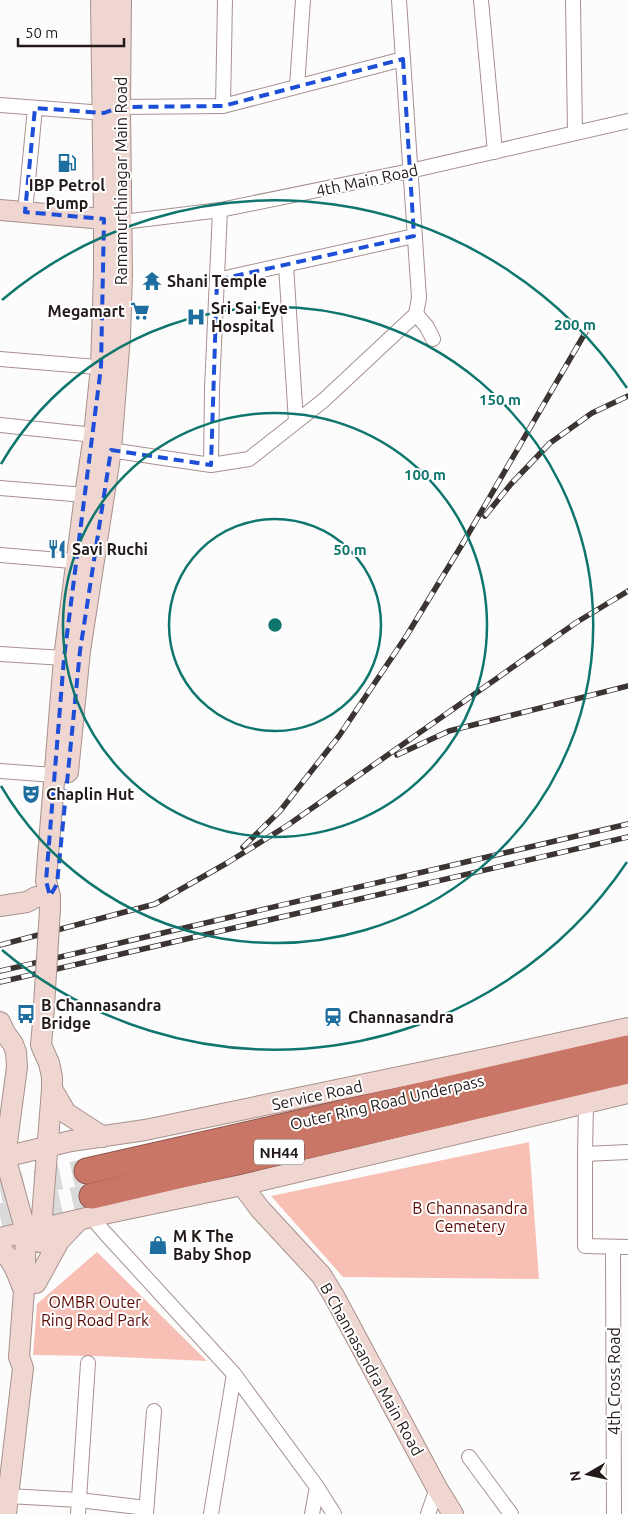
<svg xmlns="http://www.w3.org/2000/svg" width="628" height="1514" font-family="Ubuntu,sans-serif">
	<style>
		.green { fill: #f8c0b5 }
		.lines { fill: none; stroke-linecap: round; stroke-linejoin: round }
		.highway-tunnel { stroke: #dbdada; stroke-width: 25; stroke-dasharray: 25 12; stroke-linecap: butt }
		.street-casing { stroke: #a7918c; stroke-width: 16 }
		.secondary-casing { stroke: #a7918c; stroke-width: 22 }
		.highway-casing { stroke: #8f564c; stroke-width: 27 }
		.street { stroke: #fff; stroke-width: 14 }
		.secondary { stroke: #efd6d1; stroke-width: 20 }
		.highway { stroke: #c97667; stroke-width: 25 }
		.rail-casing { stroke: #3c3433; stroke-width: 5.5 }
		.rail { stroke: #fff; stroke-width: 4; stroke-dasharray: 11; stroke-linecap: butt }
		.secondary-bridge-casing { stroke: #a7918c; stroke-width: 22; stroke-linecap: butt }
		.secondary-bridge { stroke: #efd6d1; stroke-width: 20 }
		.marked { fill: none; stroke: #1d4ed8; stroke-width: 4; stroke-dasharray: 10 6; stroke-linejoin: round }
		.ring { fill: none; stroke: #0f766e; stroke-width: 2.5 }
		.labels { text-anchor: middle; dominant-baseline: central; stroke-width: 4; stroke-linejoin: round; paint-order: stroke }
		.shield { fill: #fff; stroke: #655f5e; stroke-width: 1 }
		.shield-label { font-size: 15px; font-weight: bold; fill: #231a19 }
		.street-label { font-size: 16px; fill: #231a19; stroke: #fff }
		.poi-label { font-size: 16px; font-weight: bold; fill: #231a19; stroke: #fff; text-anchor: start }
		.park-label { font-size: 16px; fill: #5a0700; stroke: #fff }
		.centre { fill: #0f766e; stroke: #fff; stroke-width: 2.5 }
		.ring-label { font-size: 15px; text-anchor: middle; font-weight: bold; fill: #0f766e; stroke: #fff; stroke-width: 4; stroke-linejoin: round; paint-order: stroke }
	</style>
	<rect width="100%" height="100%" fill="#fcfcfc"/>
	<!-- green -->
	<path class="green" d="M 529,1142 L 539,1279 L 343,1277 L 271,1196 Z
		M 97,1252 L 207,1361 L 96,1356 L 33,1355 L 37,1304 Z"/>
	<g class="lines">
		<!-- highway-tunnel -->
		<path class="highway-tunnel" d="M 0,1190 L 87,1171
			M 0,1216 L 92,1196"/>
		<!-- street casing -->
		<g class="street-casing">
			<path id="street" d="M 481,0 L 495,152
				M 573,0 L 575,133
				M 297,86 L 303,0
				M 0,105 L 104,113 L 120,107 L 223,106 L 403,59
				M 223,106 L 225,0
				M 25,212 L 35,108
				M 123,222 L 220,210 L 410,171 L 628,121
				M 286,265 L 296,422
				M 217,280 L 414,236
				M 416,314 L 427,327 L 433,339
				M 0,359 L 109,368
				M 0,425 L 94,435
				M 103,449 L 211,465 L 249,459 L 324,400 L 416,314 L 419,298 L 399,0
				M 211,465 L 212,389 L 220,210
				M 0,488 L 85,495
				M 0,555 L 84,562
				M 0,654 L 64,658
				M 0,771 L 54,775
				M 586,1103 L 585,1154 L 628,1152
				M 585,1154 L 585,1246 L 628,1247
				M 96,1216 L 98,1225 L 105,1233 L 234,1374 L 317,1487 L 334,1514
				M 613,1247 L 614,1514
				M 469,1457 L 511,1514
				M 8,1496 L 79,1500 L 146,1508
				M 78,1514 L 88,1363
				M 146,1514 L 154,1411
				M 211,1514 L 234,1374
				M 312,1514 L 317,1487
				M 428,1514 L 437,1488"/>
		</g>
		<!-- secondary casing -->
		<g class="secondary-casing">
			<path id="secondary" d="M 0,210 L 104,219 L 117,221
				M 68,772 L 80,651 L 111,450 L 120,336 L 122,274 L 120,107 L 121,0
				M 0,906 L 27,902 L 36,897 L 50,896
				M 50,909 L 50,896 L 46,881 L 64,658 L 85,495 L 94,435 L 101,367 L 104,273 L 104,219 L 101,0
				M 0,1022 L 5,1033 L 13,1044 L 16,1052 L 17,1067 L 5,1157 L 26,1232 L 24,1290 L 19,1357 L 23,1368 L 6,1514
				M 52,1089 L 66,1113 L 103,1137
				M 0,1158 L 71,1141 L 145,1130 L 500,1056 L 628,1028
				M 242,1185 L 260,1209 L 321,1275 L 334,1296 L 437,1488 L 453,1514
				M 0,1238 L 108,1213 L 242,1185 L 628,1093
				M 40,1242 L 52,1089 L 52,1077 L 49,1063 L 41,1045 L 43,1022
				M 0,1249 C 12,1259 17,1272 22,1286
				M 36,1283 L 59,1241 L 79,1220"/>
		</g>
		<!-- highway casing -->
		<g class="highway-casing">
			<path id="highway" d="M 87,1171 L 628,1048
				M 92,1196 L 628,1071"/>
		</g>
		<!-- street -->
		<use href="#street" class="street"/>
		<!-- secondary -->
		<use href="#secondary" class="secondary"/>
		<!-- highway -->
		<use href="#highway" class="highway"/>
		<!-- rail casing -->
		<g class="rail-casing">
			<path id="rail" d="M 485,516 L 511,484 L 550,443 L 592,413 L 628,396
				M 397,755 L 449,731 L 628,686
				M 243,847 L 280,811 L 339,736 L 407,635 L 463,543 L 588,328
				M 0,945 L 155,904 L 227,863 L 288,825 L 577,622 L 628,591
				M 0,971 L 628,824
				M 0,982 L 628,837"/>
		</g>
		<!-- rail -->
		<use href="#rail" class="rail"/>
		<!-- secondary-bridge casing -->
		<g class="secondary-bridge-casing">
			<path id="secondary-bridge" d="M 43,1022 L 50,909"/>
		</g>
		<!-- secondary-bridge -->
		<use href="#secondary-bridge" class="secondary-bridge"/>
	</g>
	<!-- marked area -->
	<path class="marked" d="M 403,59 L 414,236 L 217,280 L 211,465 L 111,450 L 80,651 L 57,884 L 50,896 L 46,881 L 64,658 L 101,367 L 104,219 L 25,212 L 35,108 L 104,113 L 120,107 L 223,106 Z"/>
	<!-- distance rings -->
	<g class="ring">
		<circle cx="275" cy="625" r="106"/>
		<circle cx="275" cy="625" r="212"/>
		<path d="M1 464A318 318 0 1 1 1 786"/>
		<path d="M627 862A424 424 0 0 1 2 950M2 300A424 424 0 0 1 627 388"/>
	</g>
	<!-- icons -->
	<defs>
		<g id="fuel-bare" transform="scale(1.5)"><path d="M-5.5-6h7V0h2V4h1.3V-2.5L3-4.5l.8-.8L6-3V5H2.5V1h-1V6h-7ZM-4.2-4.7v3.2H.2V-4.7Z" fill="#1e6fa0" stroke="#fff" stroke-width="2.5" paint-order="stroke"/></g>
		<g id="temple-bare" transform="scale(1.5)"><path d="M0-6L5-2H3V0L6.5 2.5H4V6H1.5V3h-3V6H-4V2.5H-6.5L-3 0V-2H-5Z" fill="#1e6fa0" stroke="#fff" stroke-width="2.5" paint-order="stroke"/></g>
		<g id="supermarket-bare" transform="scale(1.5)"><path d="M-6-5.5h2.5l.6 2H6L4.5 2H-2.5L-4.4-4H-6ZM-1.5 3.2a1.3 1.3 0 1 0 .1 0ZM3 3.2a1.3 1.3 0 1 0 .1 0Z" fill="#1e6fa0" stroke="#fff" stroke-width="2.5" paint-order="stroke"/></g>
		<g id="hospital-bare" transform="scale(1.5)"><path d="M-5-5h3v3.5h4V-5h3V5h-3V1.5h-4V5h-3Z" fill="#1e6fa0" stroke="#fff" stroke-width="2.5" paint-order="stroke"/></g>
		<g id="restaurant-bare" transform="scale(1.5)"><path d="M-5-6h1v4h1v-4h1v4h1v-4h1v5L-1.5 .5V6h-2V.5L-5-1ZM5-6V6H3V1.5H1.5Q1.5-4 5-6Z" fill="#1e6fa0" stroke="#fff" stroke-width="2.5" paint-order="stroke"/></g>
		<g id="theatre-bare" transform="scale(1.5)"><path d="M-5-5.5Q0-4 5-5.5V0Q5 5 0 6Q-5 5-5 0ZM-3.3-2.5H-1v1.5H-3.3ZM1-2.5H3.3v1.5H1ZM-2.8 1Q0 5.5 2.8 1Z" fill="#1e6fa0" stroke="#fff" stroke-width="2.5" paint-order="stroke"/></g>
		<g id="bus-bare" transform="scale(1.5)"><path d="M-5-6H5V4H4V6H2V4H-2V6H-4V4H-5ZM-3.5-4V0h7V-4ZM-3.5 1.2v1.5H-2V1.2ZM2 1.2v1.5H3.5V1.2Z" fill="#1e6fa0" stroke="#fff" stroke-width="2.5" paint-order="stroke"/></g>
		<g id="station-bare" transform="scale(1.5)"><path d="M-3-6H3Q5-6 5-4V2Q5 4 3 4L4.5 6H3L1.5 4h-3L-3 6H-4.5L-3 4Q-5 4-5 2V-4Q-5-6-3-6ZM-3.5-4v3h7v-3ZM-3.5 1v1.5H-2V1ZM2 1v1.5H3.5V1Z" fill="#1e6fa0" stroke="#fff" stroke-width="2.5" paint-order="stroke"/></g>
		<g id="shop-bare" transform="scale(1.5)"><path d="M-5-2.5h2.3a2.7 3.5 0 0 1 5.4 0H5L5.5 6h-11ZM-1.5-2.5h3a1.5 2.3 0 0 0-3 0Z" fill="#1e6fa0" stroke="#fff" stroke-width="2.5" paint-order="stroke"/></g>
	</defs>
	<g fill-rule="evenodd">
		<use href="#fuel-bare" x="67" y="163"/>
		<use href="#temple-bare" x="152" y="281"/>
		<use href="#supermarket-bare" x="140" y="311"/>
		<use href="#hospital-bare" x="196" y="317"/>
		<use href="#restaurant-bare" x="57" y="549"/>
		<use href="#theatre-bare" x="31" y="794"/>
		<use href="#bus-bare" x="26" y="1014"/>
		<use href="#station-bare" x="333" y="1017"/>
		<use href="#shop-bare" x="158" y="1245"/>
	</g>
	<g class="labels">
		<!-- shield labels -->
		<rect class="shield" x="254" y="1139.5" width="50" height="25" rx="4"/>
		<g class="shield-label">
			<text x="279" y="1152">NH44</text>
		</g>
		<!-- street labels -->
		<g class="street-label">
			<text transform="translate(367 180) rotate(-12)">4th Main Road</text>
			<text transform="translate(121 181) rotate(-90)">Ramamurthinagar Main Road</text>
			<text transform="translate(317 1095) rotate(-12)">Service Road</text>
			<text transform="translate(387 1102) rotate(-13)">Outer Ring Road Underpass</text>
			<text transform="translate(372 1369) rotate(61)">B Channasandra Main Road</text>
			<text transform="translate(614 1381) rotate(-90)">4th Cross Road</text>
		</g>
		<!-- poi labels -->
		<g class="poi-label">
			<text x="67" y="185" text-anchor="middle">IBP Petrol<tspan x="67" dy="18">Pump</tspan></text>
			<text x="167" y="281">Shani Temple</text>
			<text x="211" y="308">Sri Sai Eye<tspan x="211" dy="18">Hospital</tspan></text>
			<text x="125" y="311" text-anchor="end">Megamart</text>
			<text x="72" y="549">Savi Ruchi</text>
			<text x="46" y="794">Chaplin Hut</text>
			<text x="41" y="1005">B Channasandra<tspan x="41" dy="18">Bridge</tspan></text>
			<text x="348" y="1017">Channasandra</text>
			<text x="173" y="1236">M K The<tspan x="173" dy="18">Baby Shop</tspan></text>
		</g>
		<!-- park labels -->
		<g class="park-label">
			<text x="470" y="1208">B Channasandra<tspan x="470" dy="18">Cemetery</tspan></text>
			<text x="95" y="1302">OMBR Outer<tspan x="95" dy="18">Ring Road Park</tspan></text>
		</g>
	</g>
	<circle cx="275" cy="625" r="8" class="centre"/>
	<g class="ring-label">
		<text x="575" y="330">200 m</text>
		<text x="500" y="405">150 m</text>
		<text x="425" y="480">100 m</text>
		<text x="350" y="555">50 m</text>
	</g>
	<!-- north arrow -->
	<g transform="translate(588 1474) rotate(261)" stroke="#ffffff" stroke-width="4" paint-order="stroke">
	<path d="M0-4L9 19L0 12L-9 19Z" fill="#231a19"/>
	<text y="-8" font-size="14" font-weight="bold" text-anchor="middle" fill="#231a19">N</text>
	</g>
	<!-- scale -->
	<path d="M18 38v8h106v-8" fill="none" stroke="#231a19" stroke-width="2.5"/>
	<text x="25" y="38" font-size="15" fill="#231a19" stroke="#ffffff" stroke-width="4" paint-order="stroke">50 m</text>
</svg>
